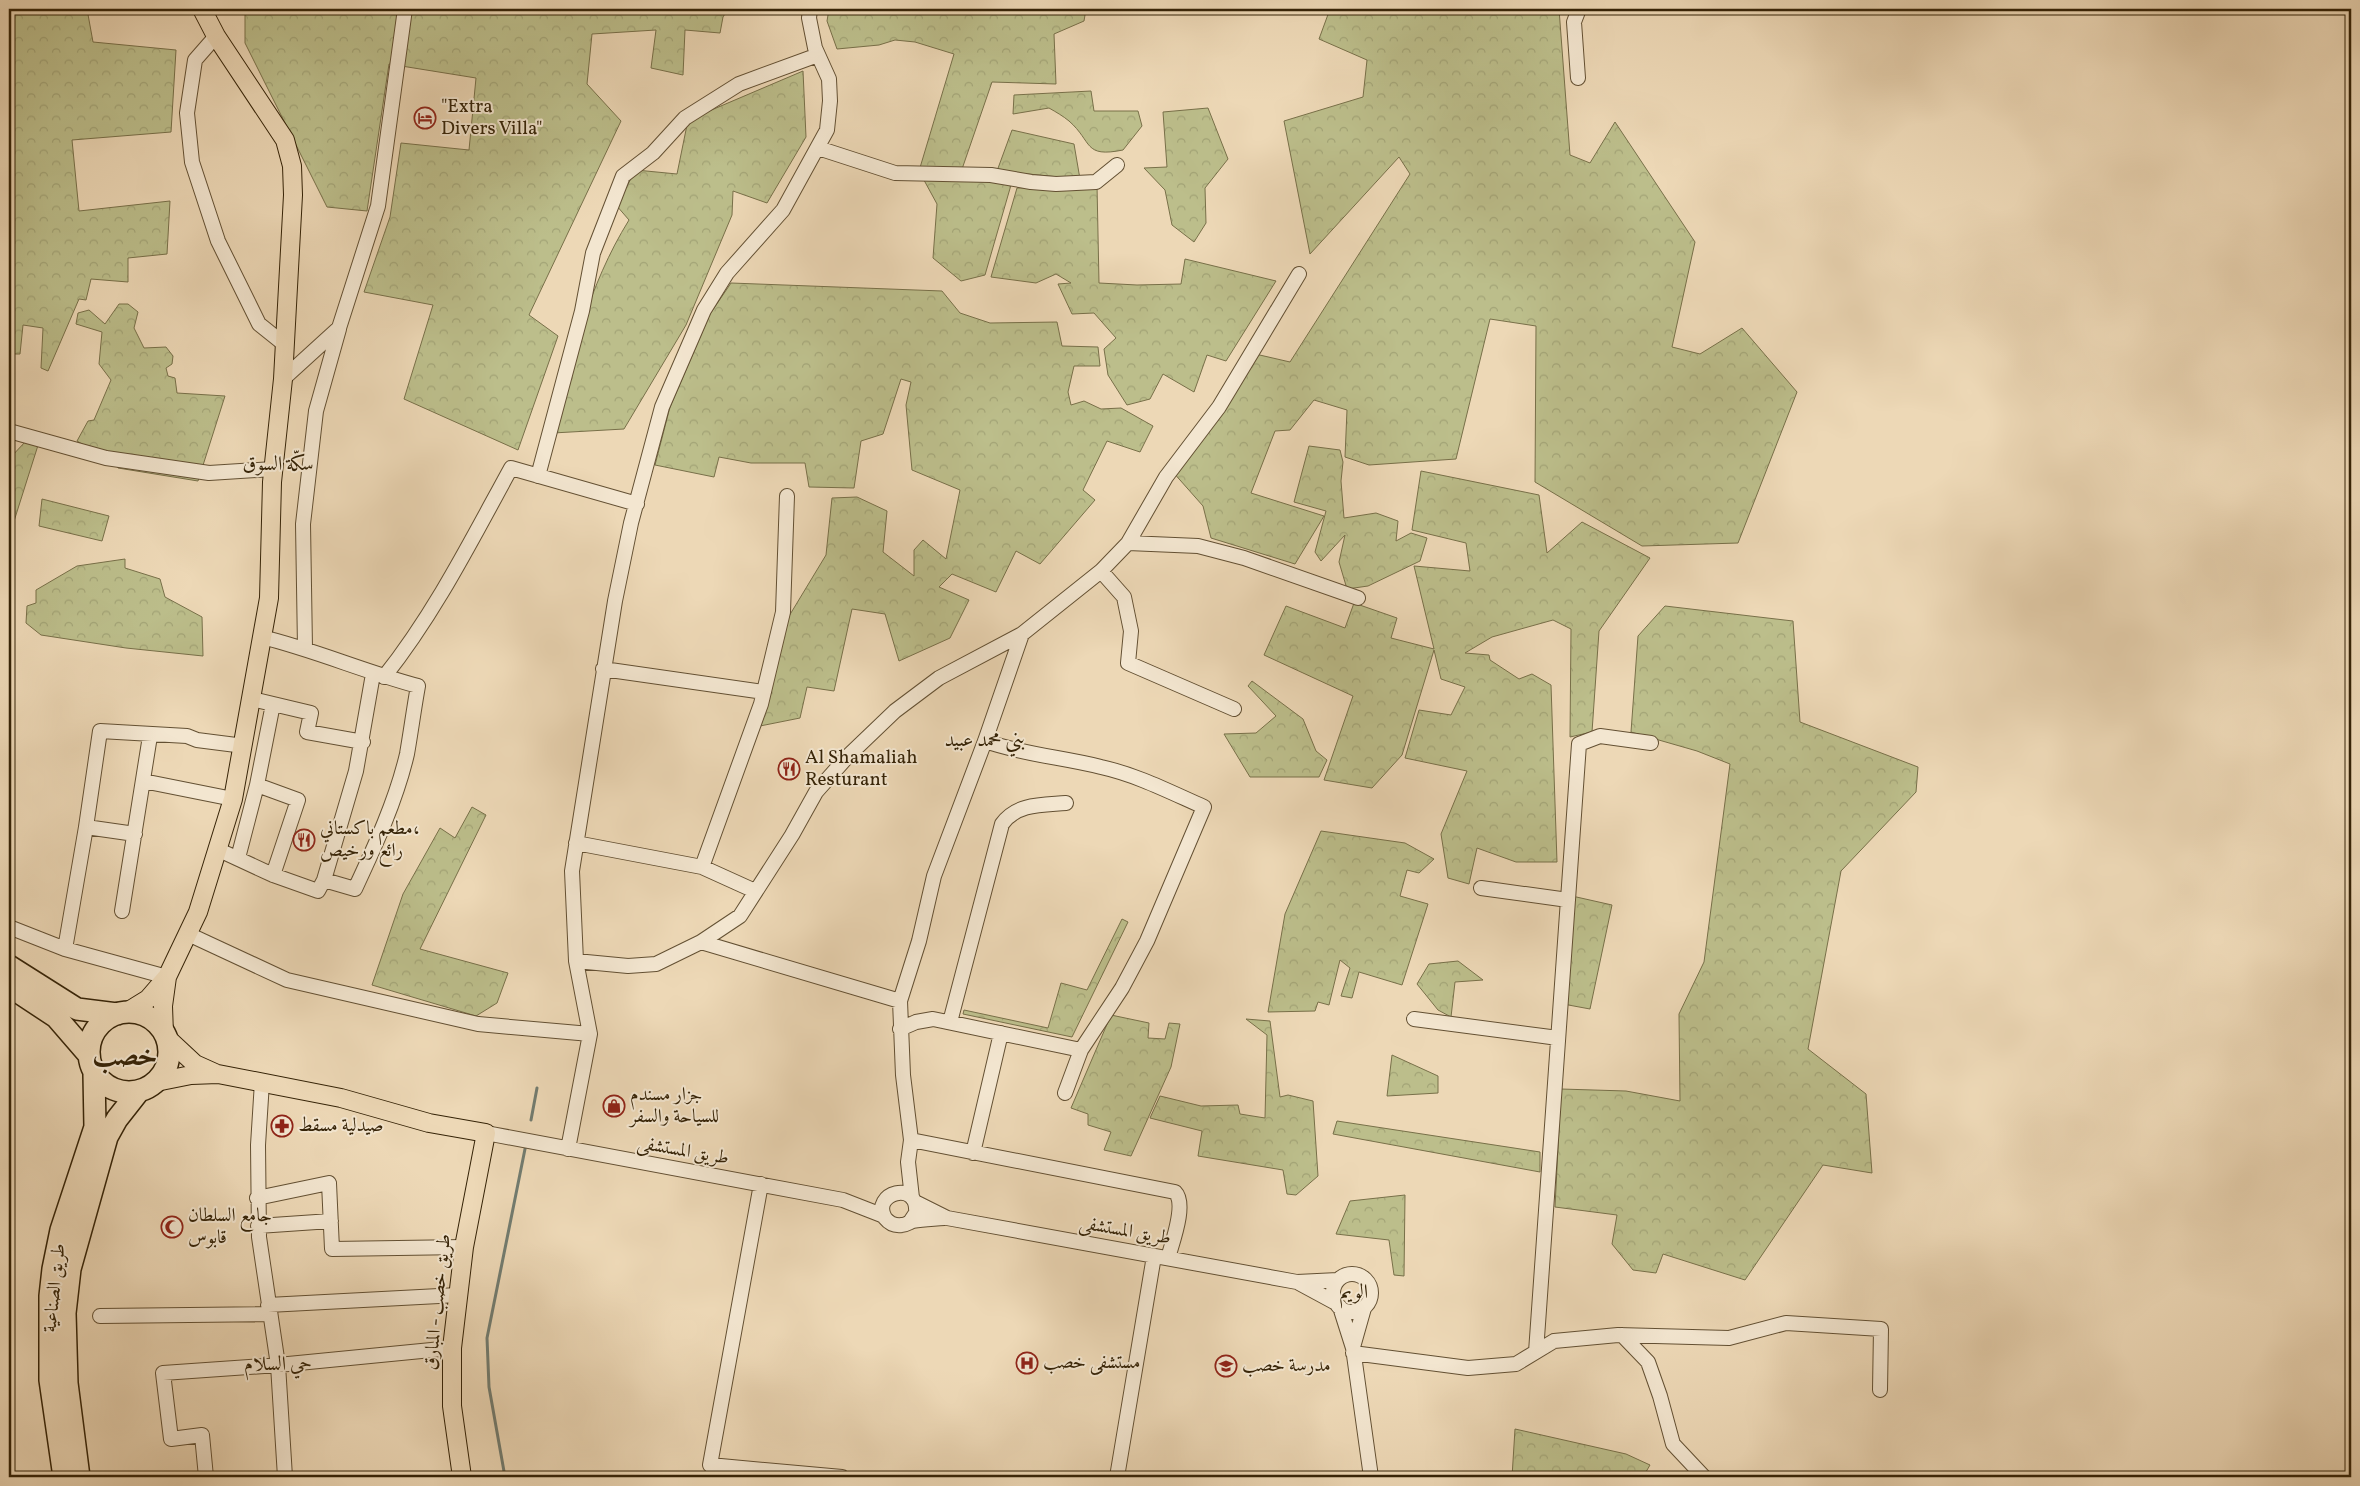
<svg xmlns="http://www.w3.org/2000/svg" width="2360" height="1486" font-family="Vollkorn,Amiri,serif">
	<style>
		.forest { fill: url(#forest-crowns); stroke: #787049 }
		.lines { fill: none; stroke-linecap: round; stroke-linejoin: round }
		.stream { stroke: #727c70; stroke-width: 3 }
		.minor-casing { stroke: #635033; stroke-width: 16 }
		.major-casing { stroke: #352307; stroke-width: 20 }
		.highway-casing { stroke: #352307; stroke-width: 24 }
		.minor { stroke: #f3e6d0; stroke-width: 14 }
		.major { stroke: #edd8b6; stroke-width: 18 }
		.highway { stroke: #edd8b6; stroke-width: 21 }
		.labels { text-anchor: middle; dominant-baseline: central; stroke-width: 4; stroke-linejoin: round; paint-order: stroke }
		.poi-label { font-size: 19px; fill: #352307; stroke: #f3e6d0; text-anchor: start }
		.street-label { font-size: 19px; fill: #352307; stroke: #f3e6d0 }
		.neighbourhood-label { font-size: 20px; fill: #352307; stroke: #f3e6d0 }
		.town-label { font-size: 29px; font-weight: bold; fill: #352307; stroke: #f3e6d0 }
	</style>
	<defs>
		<pattern id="forest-crowns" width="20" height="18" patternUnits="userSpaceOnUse" patternTransform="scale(1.25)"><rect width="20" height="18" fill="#bcbe8b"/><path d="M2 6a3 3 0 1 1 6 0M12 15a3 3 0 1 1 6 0" fill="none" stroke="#a2a376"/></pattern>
	</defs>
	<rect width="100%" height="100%" fill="#edd8b6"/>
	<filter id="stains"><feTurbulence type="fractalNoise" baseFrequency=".004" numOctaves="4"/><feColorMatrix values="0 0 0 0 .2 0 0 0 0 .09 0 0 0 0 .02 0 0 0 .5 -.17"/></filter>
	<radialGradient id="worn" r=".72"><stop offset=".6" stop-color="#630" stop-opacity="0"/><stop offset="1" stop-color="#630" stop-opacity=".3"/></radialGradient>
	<!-- forest -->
	<path class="forest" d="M 9,9 L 87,9 L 93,42 L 176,50 L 171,132 L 72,140 L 79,211 L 170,201 L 167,254 L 128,258 L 128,282 L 91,279 L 86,300 L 79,299 L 48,371 L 41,368 L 43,328 L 23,325 L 20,354 L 9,354 Z
		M 245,9 L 728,9 L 723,17 L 720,33 L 685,30 L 683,75 L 651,68 L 656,30 L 592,34 L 587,84 L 621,121 L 529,315 L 558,336 L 518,450 L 404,399 L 433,305 L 364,292 L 390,217 L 401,143 L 469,150 L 476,78 L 389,64 L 367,211 L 327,207 L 245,43 Z
		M 829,9 L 1086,9 L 1084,21 L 1054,34 L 1056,84 L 992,82 L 961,172 L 1011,185 L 985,275 L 961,281 L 933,258 L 937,204 L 919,171 L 954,54 L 915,42 L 895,40 L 879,45 L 837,49 L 827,21 Z
		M 1330,9 L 1559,9 L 1570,155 L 1590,163 L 1615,122 L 1695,242 L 1672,347 L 1700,354 L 1742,328 L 1797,392 L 1738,543 L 1642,546 L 1535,482 L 1536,326 L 1490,319 L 1456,459 L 1369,465 L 1345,457 L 1347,410 L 1314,400 L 1290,430 L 1275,431 L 1251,493 L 1324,516 L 1295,564 L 1211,538 L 1203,506 L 1172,471 L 1251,353 L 1290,362 L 1410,174 L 1399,157 L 1310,254 L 1284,121 L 1363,97 L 1367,60 L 1319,39 Z
		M 803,71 L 806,137 L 767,203 L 733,191 L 732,215 L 686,325 L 624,429 L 553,433 C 571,359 588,286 629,220 L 616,205 L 636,170 L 677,174 L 688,120 Z
		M 1091,91 L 1094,111 L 1138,111 L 1142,126 L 1123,150 C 1083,158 1093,142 1069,121 C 1063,116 1056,112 1049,108 L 1013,114 L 1014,95 Z
		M 1208,108 L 1228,159 L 1205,188 L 1206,223 L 1194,242 L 1172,225 L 1165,190 L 1144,168 L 1167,167 L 1163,112 Z
		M 1012,130 L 1074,144 L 1080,179 L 997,171 Z
		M 1097,185 L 1099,283 L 1137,285 L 1181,284 L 1185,259 L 1276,281 L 1226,361 L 1207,355 L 1194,392 L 1163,374 L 1150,399 L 1127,405 L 1108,375 L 1104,349 L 1116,338 L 1094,313 L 1072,314 L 1058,284 L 1071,283 L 1056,274 L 1036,283 L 991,277 L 1017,188 Z
		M 731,283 L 942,291 L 960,313 L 990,323 L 1057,322 L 1062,346 L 1098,347 L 1100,366 L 1074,366 L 1068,392 L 1071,405 L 1084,401 L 1101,409 L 1121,408 L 1153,426 L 1140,452 L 1107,441 L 1083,490 L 1095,500 L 1040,564 L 1016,551 L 996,592 L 952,574 L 939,587 L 969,600 L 950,638 L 899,661 L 885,614 L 852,609 L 834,691 L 807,687 L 800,718 L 760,726 L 780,631 L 826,555 L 832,498 L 857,497 L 887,511 L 883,552 L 914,576 L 914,550 L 923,540 L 946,559 L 960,490 L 912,470 L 906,405 L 911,382 L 901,379 L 883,434 L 861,441 L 854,488 L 809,487 L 805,463 L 751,463 L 719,457 L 714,477 L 655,465 L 670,407 L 710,314 Z
		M 119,304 L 128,304 L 138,312 L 134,328 L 144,348 L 166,347 L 173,356 L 172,364 L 166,368 L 168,376 L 175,378 L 177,393 L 225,396 L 198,481 L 118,468 L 114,463 L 77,441 L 88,421 L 94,420 L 111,380 L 99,364 L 102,332 L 76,324 L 78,313 L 89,310 L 105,324 Z
		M 40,439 L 9,537 L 9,459 L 26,441 Z
		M 1309,446 L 1340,450 L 1343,462 L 1341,481 L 1344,518 L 1376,513 L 1398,521 L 1396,541 L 1411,533 L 1427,538 L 1420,561 L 1368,586 L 1347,589 L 1339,562 L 1345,535 L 1321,561 L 1315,552 L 1326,511 L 1294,502 Z
		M 1421,471 L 1539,495 L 1547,553 L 1582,522 L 1650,558 L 1599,631 L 1592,732 L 1570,737 L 1571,629 L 1553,620 L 1492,637 L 1465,653 L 1489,655 L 1490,660 L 1519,679 L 1532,674 L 1551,685 L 1557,862 L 1516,862 L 1477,848 L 1469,884 L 1448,878 L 1441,834 L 1467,771 L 1405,758 L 1419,710 L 1451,715 L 1465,687 L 1441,679 L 1434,650 L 1402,755 L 1372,788 L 1324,780 L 1353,696 L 1264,655 L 1286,606 L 1345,628 L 1354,603 L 1397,618 L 1391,638 L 1434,649 L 1414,566 L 1470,571 L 1466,543 L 1412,530 Z
		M 42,499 L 109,516 L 102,541 L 39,526 Z
		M 125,559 L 125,568 L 160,579 L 165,597 L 202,617 L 203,656 L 126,648 L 41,635 L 26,623 L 27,606 L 36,603 L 36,590 L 77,566 Z
		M 9,590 L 14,591 L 9,660 Z
		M 1665,606 L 1793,621 L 1800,722 L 1918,767 L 1916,792 L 1841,871 L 1808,1049 L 1866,1094 L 1872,1173 L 1823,1165 L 1745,1280 L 1663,1254 L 1656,1273 L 1633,1270 L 1612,1244 L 1617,1215 L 1555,1207 L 1561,1089 L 1626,1091 L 1680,1101 L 1679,1014 L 1704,962 L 1730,764 L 1697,751 L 1631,732 L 1638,636 Z
		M 1252,681 L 1303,719 L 1316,751 L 1327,760 L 1319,777 L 1250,777 L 1224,734 L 1256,733 L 1276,716 L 1248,686 Z
		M 472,807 L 486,815 L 420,949 L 508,973 L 497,1003 L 476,1016 L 372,985 L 403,894 L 440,828 L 455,838 Z
		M 1321,831 L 1405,843 L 1434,859 L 1419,873 L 1407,870 L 1400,896 L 1428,904 L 1402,985 L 1359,972 L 1352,998 L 1341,996 L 1350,968 L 1340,960 L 1329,1005 L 1318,1002 L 1315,1011 L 1268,1012 L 1285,914 Z
		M 1572,896 L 1612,905 L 1590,1009 L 1563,1004 Z
		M 1122,919 L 1128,922 L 1072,1037 L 963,1014 L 964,1010 L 1048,1028 L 1061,983 L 1087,990 Z
		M 1458,961 L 1483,980 L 1455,982 L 1451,1017 L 1438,1010 L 1417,984 L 1429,964 Z
		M 1111,1015 L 1149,1023 L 1148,1038 L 1165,1039 L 1169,1023 L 1180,1024 L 1171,1067 L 1131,1156 L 1104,1150 L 1111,1132 L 1088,1125 L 1088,1114 L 1071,1108 Z
		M 1246,1019 L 1270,1021 L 1280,1097 L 1288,1095 L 1313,1101 L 1318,1176 L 1296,1195 L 1287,1194 L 1283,1170 L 1198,1156 L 1202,1131 L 1150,1118 L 1160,1096 L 1201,1106 L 1238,1105 L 1240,1114 L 1265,1118 L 1267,1035 Z
		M 1392,1055 L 1438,1076 L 1438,1093 L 1387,1096 Z
		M 1337,1121 L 1540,1152 L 1540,1172 L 1333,1134 Z
		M 1405,1195 L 1404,1276 L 1394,1275 L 1389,1240 L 1336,1234 L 1350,1201 Z
		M 1515,1429 L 1626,1454 L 1650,1465 L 1643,1477 L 1512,1477 Z"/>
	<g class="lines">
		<!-- stream -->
		<path class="stream" d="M 531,1120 L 537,1088
			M 505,1477 L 489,1387 L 487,1338 L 526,1144"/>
		<!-- minor casing -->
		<g class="minor-casing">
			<path id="minor" d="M 216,36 L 195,60 L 187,113 L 192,162 L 218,241 L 259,324 L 284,344
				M 1578,78 L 1574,22 L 1579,9
				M 818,148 L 895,173 L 991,175 L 1031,182 L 1056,184 L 1096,182 L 1117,165
				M 283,379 L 339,328 L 378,206 L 405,9
				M 9,431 L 106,458 L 209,473 L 273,469
				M 538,476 L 582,311 L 593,253 L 623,176 L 653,153 L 685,118 L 739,84 L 818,55
				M 1128,543 L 1166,477 L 1219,407 L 1299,274
				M 1101,571 L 1124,597 L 1131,631 L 1128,663 L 1234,709
				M 305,648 L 303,524 L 316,411 L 339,329
				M 603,669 L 764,692
				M 384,677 C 435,613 472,539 511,468 L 637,504
				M 252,699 L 311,713 L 307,732 L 363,742
				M 985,741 C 1025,755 1061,757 1101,767 C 1137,775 1170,792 1204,807 L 1147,941 L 1122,988 L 1081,1050 L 1065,1093
				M 143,781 L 233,799
				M 257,785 L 298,800 L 273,875
				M 86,827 L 135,834
				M 576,843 L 702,867 L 755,891
				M 219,850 L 273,875 L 318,891 L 324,880 L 355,889 C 375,846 396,801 407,754 C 411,731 414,708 418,686 C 365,672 315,650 262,637
				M 238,858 L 257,785 L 273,704
				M 702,867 L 761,704 L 783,612 L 787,496
				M 324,880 L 356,771 L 373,674
				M 1481,888 L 1568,900
				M 122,911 L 150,736
				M 9,927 L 65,949 L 167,977
				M 188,934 L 287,980 L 478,1024 L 590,1034
				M 701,942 L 900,1001
				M 65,949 L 86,827 L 100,731 L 187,736 L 197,740 L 244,746
				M 576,961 L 628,966 L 656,964 L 701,942 L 740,916 L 792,835 L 816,792 L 848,756 L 895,711 L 939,678 L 1022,634 L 1101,571 L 1128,543 L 1198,546 L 1244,558 L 1358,598
				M 1414,1019 L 1558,1038
				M 950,1022 L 1002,824 C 1017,803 1043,805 1066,803
				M 900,1029 L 916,1022 L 933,1019 L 1081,1050
				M 262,1082 L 258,1145 L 259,1237 L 278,1365 L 285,1477
				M 486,1133 L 843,1200 L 884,1216
				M 911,1140 L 1175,1192 C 1187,1204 1172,1243 1168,1258
				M 568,1149 L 590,1034 L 576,961 L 572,871 L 615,601 L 631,523 L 662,407 L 704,310 L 727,273 L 783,210 L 827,130 L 830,101 L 829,79 L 815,48 L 809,18 L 810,9
				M 973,1153 L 1001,1033
				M 761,1184 L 710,1465 L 842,1477
				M 257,1198 L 329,1183 L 332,1249 L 464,1247
				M 912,1198 L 908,1162 L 911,1140 L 903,1075 L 900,1001 L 919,941 L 934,876 L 985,741 L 1022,634
				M 915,1202 L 947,1218 L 1297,1282 L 1338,1280
				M 910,1222 L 916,1213 C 919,1179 870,1193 885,1218 C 889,1223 895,1226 902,1225 C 906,1225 909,1222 913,1221 C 923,1219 933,1219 944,1218
				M 258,1226 L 331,1221
				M1333 1293a19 19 0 1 1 38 0a19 19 0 1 1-38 0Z
				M 1299,1283 L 1336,1303
				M 268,1305 L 458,1295
				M 1340,1307 L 1353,1348 L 1371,1477
				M 100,1316 L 270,1314
				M 1622,1335 L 1648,1362 L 1660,1396 L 1673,1444 L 1704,1477
				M 1353,1347 L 1364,1308
				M 1536,1352 L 1579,744 L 1600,736 L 1651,743
				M 1353,1353 L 1468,1368 L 1516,1364 L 1554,1341 L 1618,1335 L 1729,1338 L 1786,1323 L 1881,1329 L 1880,1390
				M 206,1477 L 202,1435 L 171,1439 L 163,1373 L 278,1365 L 452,1348
				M 1117,1477 L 1154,1256"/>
		</g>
		<!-- major casing -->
		<g class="major-casing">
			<path id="major" d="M 127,1012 L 148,999 L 167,977 L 198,912 L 233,799 L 269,598 L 272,482 L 283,379 L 293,195 L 292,166 L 285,140 L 216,36 L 202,9
				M 164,1034 L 163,1006 L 167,977
				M 166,1037 L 195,1064 L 215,1073
				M 156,1082 L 191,1075 L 218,1074 L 341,1098 L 429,1123 L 486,1133 L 464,1247 L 452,1348 L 452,1406 L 462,1477"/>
		</g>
		<!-- highway casing -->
		<g class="highway-casing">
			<path id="highway" d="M 9,966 L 77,1009 L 117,1014
				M 9,986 L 56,1017 L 88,1054
				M89 1052a40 40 0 1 1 80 0a40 40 0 1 1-80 0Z
				M 64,1477 L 50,1380 L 50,1296 L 53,1269 L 61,1230 L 95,1127 L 94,1074
				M 79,1477 L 67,1383 L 65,1313 L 70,1269 L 107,1137 L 117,1119 L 139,1091"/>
		</g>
		<!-- minor -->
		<use href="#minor" class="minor"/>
		<!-- major -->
		<use href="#major" class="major"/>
		<!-- highway -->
		<use href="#highway" class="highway"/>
	</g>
	<!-- icons -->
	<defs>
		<g id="hotel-ring" transform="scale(1.125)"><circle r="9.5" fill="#f3e6d0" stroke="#8f2418" stroke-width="1.5"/><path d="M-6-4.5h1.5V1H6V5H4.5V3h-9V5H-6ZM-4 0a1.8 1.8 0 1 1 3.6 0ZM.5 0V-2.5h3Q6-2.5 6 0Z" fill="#8f2418"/></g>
		<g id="restaurant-ring" transform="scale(1.125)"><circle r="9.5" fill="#f3e6d0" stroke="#8f2418" stroke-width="1.5"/><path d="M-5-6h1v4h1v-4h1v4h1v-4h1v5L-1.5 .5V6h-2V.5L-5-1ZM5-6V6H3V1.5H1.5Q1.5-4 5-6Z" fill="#8f2418"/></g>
		<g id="shop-ring" transform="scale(1.125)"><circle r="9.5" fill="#f3e6d0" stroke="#8f2418" stroke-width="1.5"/><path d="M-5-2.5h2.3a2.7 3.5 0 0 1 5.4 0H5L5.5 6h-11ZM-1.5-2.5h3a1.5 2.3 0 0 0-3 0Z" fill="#8f2418"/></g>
		<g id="pharmacy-ring" transform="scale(1.125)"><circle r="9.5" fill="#f3e6d0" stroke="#8f2418" stroke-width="1.5"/><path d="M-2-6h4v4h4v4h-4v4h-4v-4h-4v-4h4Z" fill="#8f2418"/></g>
		<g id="mosque-ring" transform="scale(1.125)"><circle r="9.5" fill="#f3e6d0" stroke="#8f2418" stroke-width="1.5"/><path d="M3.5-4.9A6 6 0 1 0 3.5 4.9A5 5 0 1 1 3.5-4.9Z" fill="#8f2418"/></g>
		<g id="hospital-ring" transform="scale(1.125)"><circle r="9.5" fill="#f3e6d0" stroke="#8f2418" stroke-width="1.5"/><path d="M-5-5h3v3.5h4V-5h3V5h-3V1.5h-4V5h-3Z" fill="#8f2418"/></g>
		<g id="school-ring" transform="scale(1.125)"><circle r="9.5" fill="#f3e6d0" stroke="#8f2418" stroke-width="1.5"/><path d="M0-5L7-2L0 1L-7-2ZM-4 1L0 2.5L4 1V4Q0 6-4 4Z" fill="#8f2418"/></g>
	</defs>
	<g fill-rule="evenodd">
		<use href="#hotel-ring" x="425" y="118"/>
		<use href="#restaurant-ring" x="789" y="769"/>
		<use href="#restaurant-ring" x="304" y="840"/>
		<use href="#shop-ring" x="614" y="1106"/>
		<use href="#pharmacy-ring" x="282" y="1126"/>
		<use href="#mosque-ring" x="172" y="1227"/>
		<use href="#hospital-ring" x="1027" y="1363"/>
		<use href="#school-ring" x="1226" y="1366"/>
	</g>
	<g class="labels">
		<!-- poi labels -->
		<g class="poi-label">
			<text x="441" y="107">"Extra<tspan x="441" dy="22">Divers Villa"</tspan></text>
			<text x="805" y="758">Al Shamaliah<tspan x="805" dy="22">Resturant</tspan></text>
			<text x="320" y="829">مطعم باكستاني،<tspan x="320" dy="22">رائع ورخيص</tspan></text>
			<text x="630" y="1095">جزار مسندم<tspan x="630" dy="22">للسياحة والسفر</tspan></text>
			<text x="298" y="1126">صيدلية مسقط</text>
			<text x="188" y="1216">جامع السلطان<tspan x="188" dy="22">قابوس</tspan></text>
			<text x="1043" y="1363">مستشفى خصب</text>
			<text x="1242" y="1366">مدرسة خصب</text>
		</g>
		<!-- street labels -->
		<g class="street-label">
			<text transform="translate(683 1151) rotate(10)">طريق المستشفى</text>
			<text transform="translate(1125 1231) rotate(10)">طريق المستشفى</text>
			<text transform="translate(55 1288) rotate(-84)">طريق الصناعية</text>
			<text transform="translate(438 1302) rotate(-84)">طريق خصب - المبارق</text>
		</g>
		<!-- neighbourhood labels -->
		<g class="neighbourhood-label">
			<text x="278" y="465">سكّة السوق</text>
			<text x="985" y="741">بني محمد عبيد</text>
			<text x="1354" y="1293">الويم</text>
			<text x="278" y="1365">حي السلام</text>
		</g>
		<!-- town labels -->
		<g class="town-label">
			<text x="125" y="1057">خصب</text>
		</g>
	</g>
	<!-- margin -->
	<rect width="2360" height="1486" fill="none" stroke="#edd8b6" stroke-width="30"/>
	<rect x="10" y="10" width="2340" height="1466" fill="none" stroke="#352307" stroke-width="2.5"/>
	<rect x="15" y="15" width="2330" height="1456" fill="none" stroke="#352307"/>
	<rect width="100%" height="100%" filter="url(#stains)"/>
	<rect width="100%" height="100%" fill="url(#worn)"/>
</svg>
